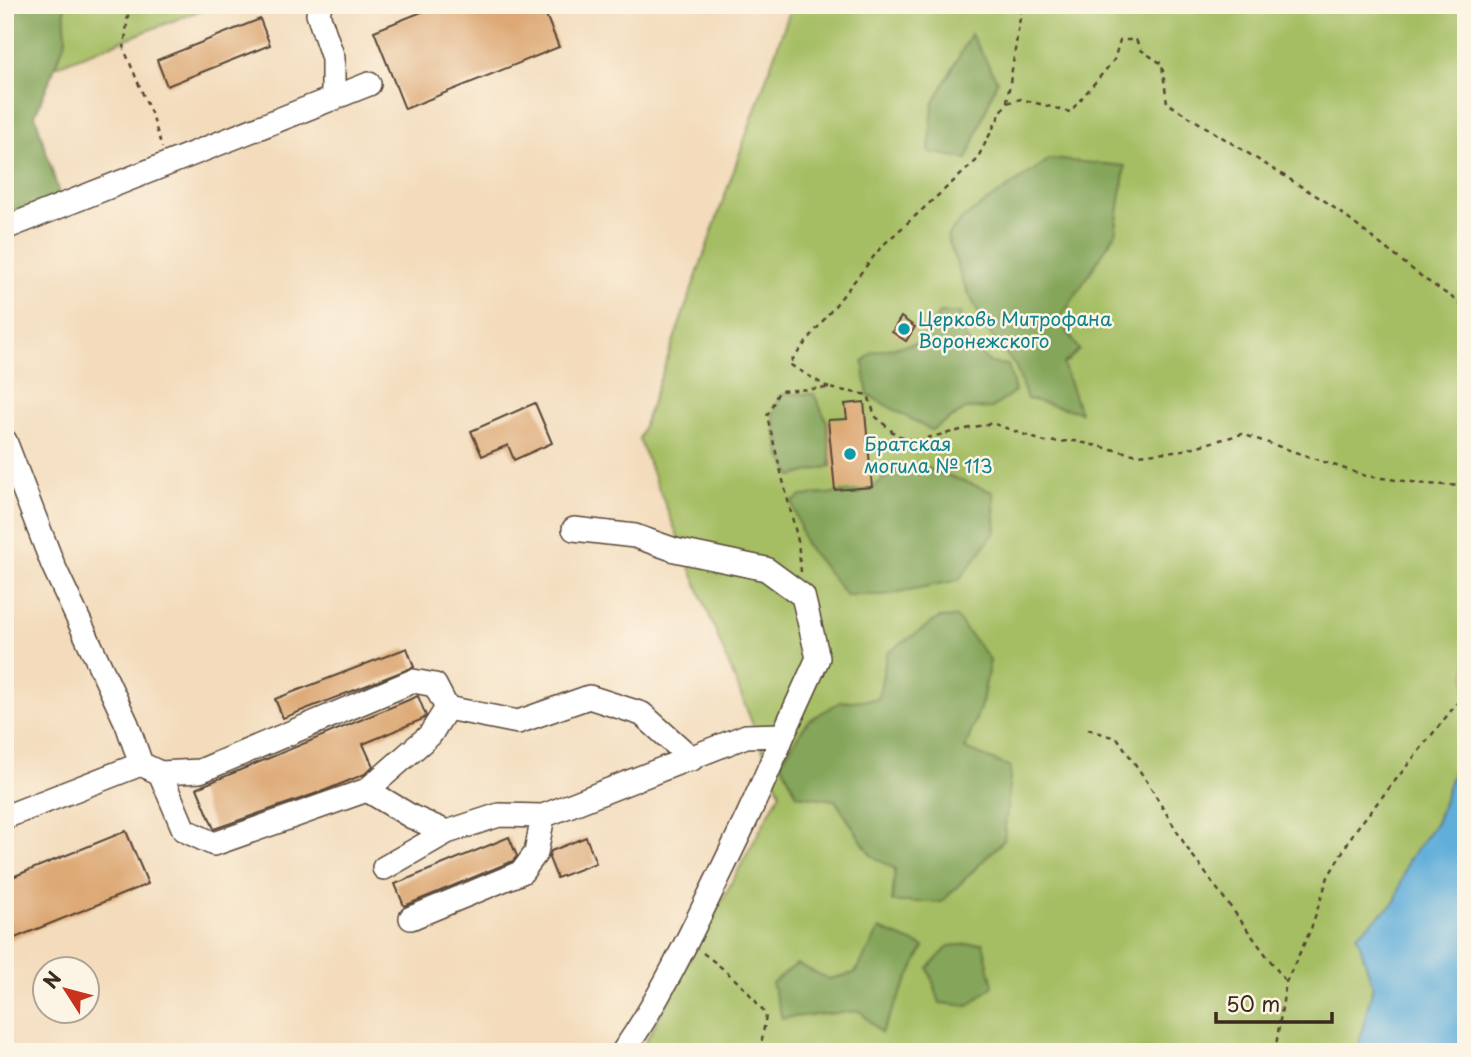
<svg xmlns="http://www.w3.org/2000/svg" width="1471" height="1057" font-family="'Playpen Sans',sans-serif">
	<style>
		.green { fill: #a5be64; stroke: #707441; stroke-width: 2; fill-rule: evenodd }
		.forest { fill: #84a55a; stroke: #60683c; stroke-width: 2 }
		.water { fill: #60aeda; stroke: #4e6c7c; stroke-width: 2 }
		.building { fill: #dda874 }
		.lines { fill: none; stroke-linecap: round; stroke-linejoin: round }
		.minor-casing { stroke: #574536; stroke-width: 26 }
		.path { stroke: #574536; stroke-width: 2.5; stroke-dasharray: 5 5; stroke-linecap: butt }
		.minor { stroke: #fff; stroke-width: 23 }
		.culture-dot { fill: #0f9aa8; stroke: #fcf5e5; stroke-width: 2.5 }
		.labels { text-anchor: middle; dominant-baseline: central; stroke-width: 5; stroke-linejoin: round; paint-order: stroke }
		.culture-label { font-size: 19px; fill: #0d838f; stroke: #fcf5e5; text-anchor: start }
	</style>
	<rect width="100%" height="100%" fill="#fcf5e5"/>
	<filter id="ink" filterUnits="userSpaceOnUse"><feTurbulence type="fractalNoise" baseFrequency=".0143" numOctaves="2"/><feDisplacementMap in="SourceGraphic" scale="14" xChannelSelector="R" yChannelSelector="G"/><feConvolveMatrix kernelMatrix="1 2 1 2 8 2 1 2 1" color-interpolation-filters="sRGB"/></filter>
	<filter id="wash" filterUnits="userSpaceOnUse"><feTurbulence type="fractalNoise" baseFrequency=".00686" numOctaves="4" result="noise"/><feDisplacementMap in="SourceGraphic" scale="28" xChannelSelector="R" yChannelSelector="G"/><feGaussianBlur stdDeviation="1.57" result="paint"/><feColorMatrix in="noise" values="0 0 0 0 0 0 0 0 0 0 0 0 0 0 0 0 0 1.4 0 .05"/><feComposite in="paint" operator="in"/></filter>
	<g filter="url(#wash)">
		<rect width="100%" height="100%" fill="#f3dbbb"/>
		<!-- green -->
		<path class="green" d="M 64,5 L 214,5 L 54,67 L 66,40 Z
			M 792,5 L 1466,5 L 1466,734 L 1437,821 L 1408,861 L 1395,902 L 1357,935 L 1373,986 L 1357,1052 L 640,1052 L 780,793 L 639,439 ZM 971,35 L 997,81 L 967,158 ZM 1125,166 L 1115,234 L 1059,319 L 1079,350 L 1027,399 L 1016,367 ZM 966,340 L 990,363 L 992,408 L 966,409 L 931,430 L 874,352 L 923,342 ZM 888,475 L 846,595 L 803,496 L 871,490 ZM 990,660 L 982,702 L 965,749 L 893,902 L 895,869 L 871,855 L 835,800 L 840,702 L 878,699 ZM 797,965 L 829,979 L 855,973 L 782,1018 L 773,983 Z"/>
		<!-- forest -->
		<path class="forest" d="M 5,5 L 64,5 L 66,40 L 35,115 L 61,200 L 5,218 Z
			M 971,34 L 997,80 L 967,159 L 929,152 L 933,104 Z
			M 1050,159 L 1125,166 L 1115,234 L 1060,319 L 1079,350 L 1063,364 L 1080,412 L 1027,399 L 1016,367 L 987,330 L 962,280 L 947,236 L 963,218 Z
			M 939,313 L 960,313 L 966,340 L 990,363 L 1008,365 L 1015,391 L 992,408 L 966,409 L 931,430 L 868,395 L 863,362 L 873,352 L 922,342 Z
			M 781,394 L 814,394 L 827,422 L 831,466 L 792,476 L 781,457 L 773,415 Z
			M 917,464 L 993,492 L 996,531 L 959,580 L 884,595 L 846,595 L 805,544 L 792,502 L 802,496 L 871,490 L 888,475 Z
			M 956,617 L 990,660 L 982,702 L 965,749 L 1011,767 L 1004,840 L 942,902 L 892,902 L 895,869 L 871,855 L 835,800 L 797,795 L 781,762 L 808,721 L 840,702 L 878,699 L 887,653 L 939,618 Z
			M 880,929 L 924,947 L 881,1033 L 860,1011 L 782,1018 L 772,983 L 797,964 L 829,979 L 855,973 Z
			M 983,943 L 993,986 L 968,1006 L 940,1003 L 928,968 L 949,946 Z"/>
		<!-- water -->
		<path class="water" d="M 1466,734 L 1466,1052 L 1357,1052 L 1373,986 L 1357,935 L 1395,902 L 1408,861 L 1437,821 Z"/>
		<g id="blocks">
			<!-- building -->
			<path class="building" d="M 439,5 L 542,5 L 559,47 L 405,109 L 374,31 Z
				M 260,19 L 270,45 L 167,86 L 157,60 Z
				M 901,317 L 915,327 L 906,341 L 892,332 Z
				M 864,402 L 872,487 L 835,490 L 828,420 L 847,419 L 845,404 Z
				M 535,403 L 552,443 L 514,460 L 508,445 L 482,456 L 471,431 Z
				M 407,648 L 414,667 L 283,718 L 275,699 Z
				M 418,696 L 426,716 L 423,719 L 363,744 L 373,766 L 365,774 L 326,790 L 214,829 L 197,788 Z
				M 126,831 L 148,884 L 5,942 L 5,880 Z
				M 509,837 L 517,856 L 513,861 L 404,906 L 395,884 Z
				M 586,837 L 596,863 L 557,878 L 549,858 L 551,851 Z"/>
		</g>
	</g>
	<g filter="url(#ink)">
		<use href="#blocks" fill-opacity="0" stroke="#574536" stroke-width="2"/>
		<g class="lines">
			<!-- minor casing -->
			<g class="minor-casing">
				<path id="minor" d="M 320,5 L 318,14 L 333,58 L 333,99
					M 5,228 L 369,84
					M 5,441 L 53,565 L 127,724 L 141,764 L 5,817
					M 574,529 L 635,536 L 675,550 L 766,569 L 803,596 L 818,658 L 783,735
					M 141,764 L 160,773 L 184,830 L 214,844 L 367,790 L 412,817 L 447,832
					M 160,773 L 200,771 L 413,681 L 435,685 L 447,708
					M 367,790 L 430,735 L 447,708 L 518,722 L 589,697 L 642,714 L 692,759
					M 384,868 L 447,832 L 499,815 L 543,816 L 746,736 L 783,735 C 761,790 735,843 709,896 C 683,950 657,1003 623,1052
					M 411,918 L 522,872 L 536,853 L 543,816"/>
			</g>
			<!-- path -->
			<path class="path" d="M 126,5 L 128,15 L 124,49 L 153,118 L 162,148
				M 1357,5 L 1372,8 L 1378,5
				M 1007,102 L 1022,5
				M 829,388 L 789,364 L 882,246 L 976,161 L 1006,103 L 1021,99 L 1070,112 L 1114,60 L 1120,40 L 1136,40 L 1141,50 L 1162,64 L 1167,103 L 1328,203 L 1426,280 L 1466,307
				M 801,572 L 798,541 L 767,416 L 779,391 L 829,388 L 868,395 L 875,416 L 895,434 L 913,441 L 992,423 L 1045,442 L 1075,441 L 1138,455 L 1183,450 L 1242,434 L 1366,476 L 1427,484 L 1466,486
				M 1088,729 L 1118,739 L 1148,783 L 1187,848 L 1286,982
				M 703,953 C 728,972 748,989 766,1015 L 760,1052
				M 1275,1052 L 1286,982 L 1311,929 L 1328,877 L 1354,832 L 1466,692"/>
			<!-- minor -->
			<use href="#minor" class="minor"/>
		</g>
	</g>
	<!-- markers -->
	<g class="culture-dot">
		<circle cx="904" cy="329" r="7"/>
		<circle cx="850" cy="454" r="7"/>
	</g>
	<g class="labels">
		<!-- culture labels -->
		<g class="culture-label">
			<text x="918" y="318">Церковь Митрофана<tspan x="918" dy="22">Воронежского</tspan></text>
			<text x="864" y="443">Братская<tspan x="864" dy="22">могила № 113</tspan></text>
		</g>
	</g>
	<!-- margin -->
	<rect width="1471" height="1057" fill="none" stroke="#fcf5e5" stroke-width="28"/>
	<!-- north arrow -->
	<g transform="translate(66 990) rotate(306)"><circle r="33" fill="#fcf5e5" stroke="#afa495" stroke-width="2"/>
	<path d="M0-5L12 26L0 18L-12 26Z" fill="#c8321e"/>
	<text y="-10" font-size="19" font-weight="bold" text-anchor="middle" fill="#3b2a1e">N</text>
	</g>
	<!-- scale -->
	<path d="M1216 1012v10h116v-10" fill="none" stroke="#3b2a1e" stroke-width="3.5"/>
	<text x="1226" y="1012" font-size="21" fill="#3b2a1e" stroke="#fcf5e5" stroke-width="5" paint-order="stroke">50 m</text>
</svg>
